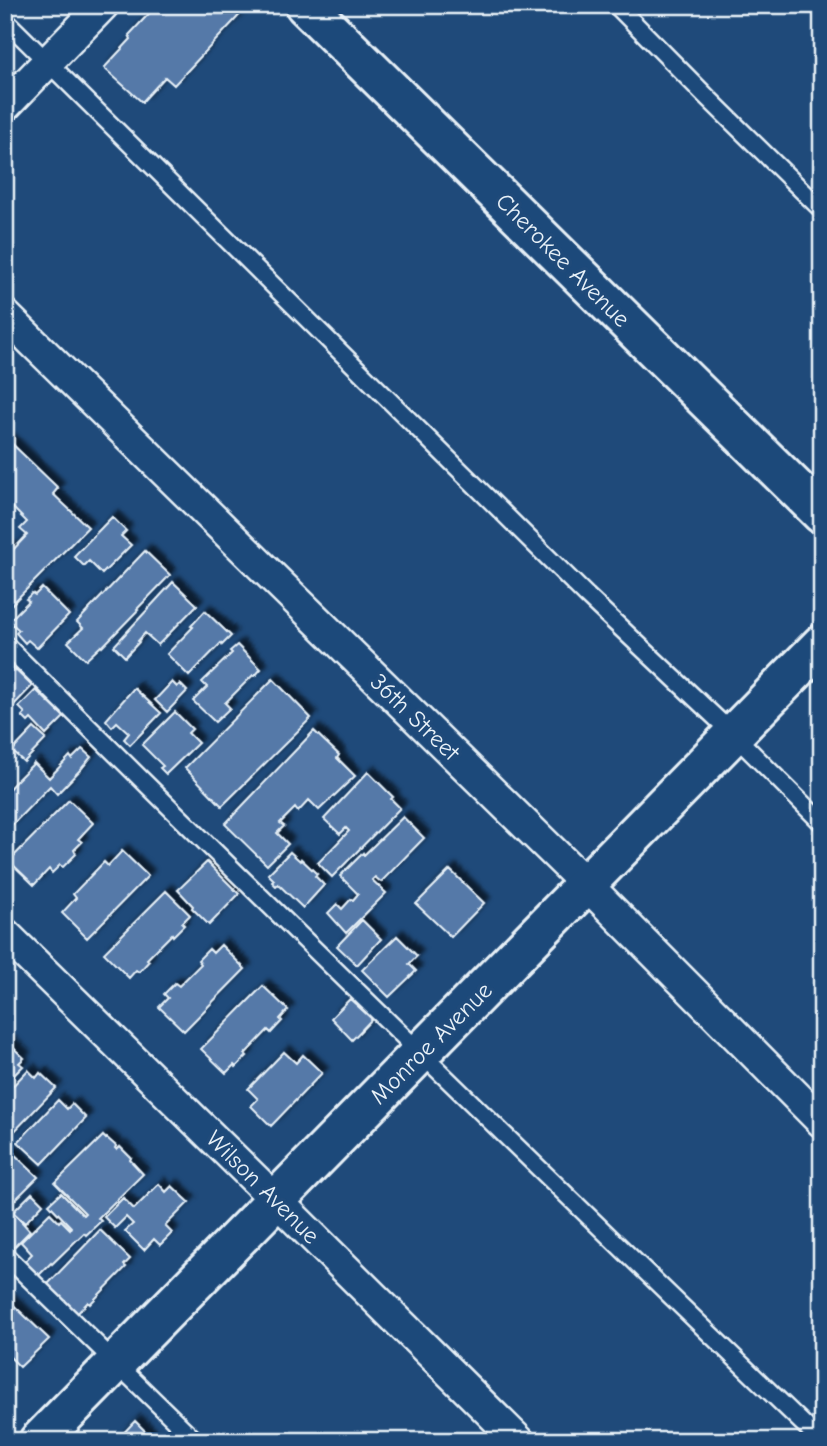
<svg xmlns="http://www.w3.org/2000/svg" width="827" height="1446" font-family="'Comic Neue',sans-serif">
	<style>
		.building { fill: #5479a8; stroke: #e8f1f8; stroke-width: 2; filter: url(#shadow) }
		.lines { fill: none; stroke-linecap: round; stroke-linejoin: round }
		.service-casing { stroke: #e8f1f8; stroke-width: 21 }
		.minor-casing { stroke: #e8f1f8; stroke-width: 35 }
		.tertiary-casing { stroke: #e8f1f8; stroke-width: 44 }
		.service { stroke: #1f4a7a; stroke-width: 16 }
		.minor { stroke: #1f4a7a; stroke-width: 30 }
		.tertiary { stroke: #1f4a7a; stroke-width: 38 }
		.labels { text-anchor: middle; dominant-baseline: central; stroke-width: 7; stroke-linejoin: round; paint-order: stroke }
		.street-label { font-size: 24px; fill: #e8f1f8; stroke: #1f4a7a }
	</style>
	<defs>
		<filter id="shadow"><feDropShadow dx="6" dy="-6" stdDeviation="2" flood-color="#0009"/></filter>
	</defs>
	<rect width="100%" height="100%" fill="#1f4a7a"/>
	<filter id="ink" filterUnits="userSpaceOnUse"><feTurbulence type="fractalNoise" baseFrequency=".0143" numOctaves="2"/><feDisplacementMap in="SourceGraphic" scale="14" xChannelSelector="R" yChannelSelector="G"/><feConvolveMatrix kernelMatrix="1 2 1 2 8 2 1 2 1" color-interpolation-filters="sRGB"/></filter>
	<g filter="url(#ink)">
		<!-- building -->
		<path class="building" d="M 157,5 L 248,6 L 174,85 L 165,77 L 142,102 L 104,68 L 131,39 L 129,35 Z
			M 6,438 L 58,488 L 53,494 L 88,527 L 5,611 L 5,546 L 12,551 L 27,535 L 20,529 L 27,522 L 5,500 Z
			M 112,517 L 126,531 L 121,536 L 131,545 L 102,574 L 89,561 L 84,566 L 74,556 Z
			M 145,551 L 170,575 L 137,609 L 138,610 L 102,647 L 101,646 L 86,660 L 68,642 L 83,628 L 77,622 Z
			M 173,582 L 197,605 L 158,645 L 145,633 L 138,641 L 139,642 L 125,657 L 114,646 Z
			M 42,588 L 69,615 L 37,648 L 28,640 L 25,643 L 16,633 L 19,630 L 9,621 L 29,601 L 26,599 L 32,593 L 35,595 Z
			M 205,611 L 231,636 L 222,645 L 221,643 L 189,676 L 167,654 L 193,627 L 191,626 Z
			M 237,645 L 261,669 L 255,676 L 253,675 L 225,703 L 230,708 L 215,722 L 193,701 L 207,687 L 202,682 L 232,653 L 230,651 Z
			M 5,660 L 32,686 L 11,708 L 5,702 Z
			M 273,679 L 311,718 L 222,806 L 185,768 Z
			M 172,682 L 177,687 L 180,684 L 187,691 L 167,712 L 155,700 Z
			M 134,688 L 161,713 L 130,745 L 124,739 L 129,733 L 117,722 L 112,727 L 106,720 Z
			M 36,690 L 64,717 L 46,735 L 31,719 L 28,722 L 22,716 L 25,713 L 19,707 Z
			M 175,712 L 192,729 L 188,733 L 198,743 L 166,774 L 160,768 L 163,766 L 142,745 Z
			M 34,728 L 46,739 L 24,762 L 12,751 Z
			M 314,731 L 339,755 L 337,758 L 355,776 L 319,810 L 309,800 L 298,812 L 295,808 L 280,823 L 284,826 L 277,833 L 288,844 L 267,865 L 225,824 Z
			M 82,749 L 91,757 L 82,768 L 57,794 L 50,786 L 5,832 L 5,793 L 17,780 L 34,763 L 49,778 L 70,756 L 72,759 Z
			M 368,772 L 393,797 L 391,799 L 400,808 L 332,877 L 318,863 L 349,831 L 346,828 L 340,834 L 324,819 Z
			M 69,800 L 93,823 L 78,839 L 82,842 L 74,850 L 76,854 L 63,867 L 60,865 L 52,873 L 49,869 L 34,885 L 9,861 Z
			M 403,817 L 424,838 L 381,882 L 375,877 L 372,880 L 386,893 L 346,933 L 328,913 L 337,904 L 342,909 L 351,899 L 353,900 L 358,894 L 340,876 L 363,853 L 364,855 Z
			M 122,851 L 148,876 L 87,938 L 62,913 L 76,898 L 73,894 L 104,862 L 108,866 Z
			M 290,852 L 300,861 L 301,859 L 317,874 L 315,876 L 324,885 L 303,908 L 278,884 L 276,886 L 272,882 L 274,880 L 268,874 Z
			M 207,862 L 239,894 L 209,925 L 192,908 L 193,906 L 178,890 Z
			M 450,870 L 484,903 L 451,937 L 416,904 Z
			M 166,891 L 190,915 L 182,923 L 184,925 L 173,936 L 172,934 L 147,959 L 149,961 L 139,972 L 136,970 L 129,978 L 104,953 Z
			M 362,920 L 381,939 L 357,965 L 337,946 Z
			M 397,936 L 417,956 L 409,964 L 416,971 L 389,997 L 362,970 Z
			M 221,945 L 245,969 L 184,1031 L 159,1007 L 168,998 L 164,994 L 175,983 L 179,986 L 201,964 L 198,960 L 209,949 L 213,953 Z
			M 263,986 L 288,1010 L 280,1019 L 282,1021 L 271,1033 L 268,1030 L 245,1054 L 247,1056 L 236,1067 L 234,1065 L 226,1073 L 201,1049 Z
			M 350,999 L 372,1019 L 352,1040 L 331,1018 Z
			M 5,1040 L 24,1058 L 19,1063 L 23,1066 L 5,1084 Z
			M 284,1052 L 296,1063 L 303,1055 L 322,1073 L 271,1126 L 251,1106 L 258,1099 L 248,1089 Z
			M 28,1070 L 36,1078 L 40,1073 L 56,1088 L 10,1136 L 5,1132 L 5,1094 Z
			M 58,1100 L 67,1109 L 72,1104 L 86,1118 L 42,1164 L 18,1142 Z
			M 103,1136 L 106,1139 L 107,1138 L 116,1146 L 115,1148 L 117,1150 L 120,1147 L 131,1158 L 130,1160 L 143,1174 L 98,1218 L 101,1221 L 86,1235 L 84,1233 L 52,1264 L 51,1263 L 38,1276 L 24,1262 L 32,1254 L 21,1242 L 50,1213 L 59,1222 L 61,1220 L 70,1229 L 71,1227 L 49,1204 L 61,1193 L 83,1215 L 85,1213 L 55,1183 Z
			M 11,1151 L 38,1177 L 6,1209 L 5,1157 Z
			M 159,1184 L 166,1192 L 172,1186 L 189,1202 L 165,1226 L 172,1233 L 160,1245 L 154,1239 L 144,1250 L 125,1231 L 133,1224 L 126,1217 L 115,1228 L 104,1217 L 123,1198 L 134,1209 Z
			M 32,1193 L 43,1204 L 25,1223 L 13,1212 Z
			M 13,1212 L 30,1231 L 11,1250 L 5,1244 L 5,1220 Z
			M 100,1230 L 130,1259 L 124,1265 L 126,1267 L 90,1304 L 88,1302 L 76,1315 L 46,1286 Z
			M 5,1297 L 49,1339 L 20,1367 L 5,1352 Z
			M 135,1421 L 155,1441 L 116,1441 Z"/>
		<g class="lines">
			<!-- service casing -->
			<g class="service-casing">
				<path id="service" d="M 616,5 L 707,97 L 822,210
					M 5,20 L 587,596 L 733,734 L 822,823
					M 5,644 C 274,912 547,1177 821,1441
					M 5,1255 L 196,1441"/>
			</g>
			<!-- minor casing -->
			<g class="minor-casing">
				<path id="minor" d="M 5,106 L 103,5
					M 5,315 L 586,884 L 822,1122
					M 5,934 L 276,1200 L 519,1441"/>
			</g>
			<!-- tertiary casing -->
			<g class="tertiary-casing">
				<path id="tertiary" d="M 305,5 L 822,514
					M 39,1441 L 822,644"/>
			</g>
			<!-- service -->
			<use href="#service" class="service"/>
			<!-- minor -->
			<use href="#minor" class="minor"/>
			<!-- tertiary -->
			<use href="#tertiary" class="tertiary"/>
		</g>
	</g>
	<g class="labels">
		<!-- street labels -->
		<g class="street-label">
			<text transform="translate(563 260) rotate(45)">Cherokee Avenue</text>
			<text transform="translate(415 717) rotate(44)">36th Street</text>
			<text transform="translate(431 1043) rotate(-45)">Monroe Avenue</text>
			<text transform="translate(263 1187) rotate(45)">Wilson Avenue</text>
		</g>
	</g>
	<!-- margin -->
	<rect width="827" height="1446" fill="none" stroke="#1f4a7a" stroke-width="28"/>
	<rect x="14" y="14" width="799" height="1418" fill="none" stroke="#e8f1f8" stroke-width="2.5" filter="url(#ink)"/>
</svg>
